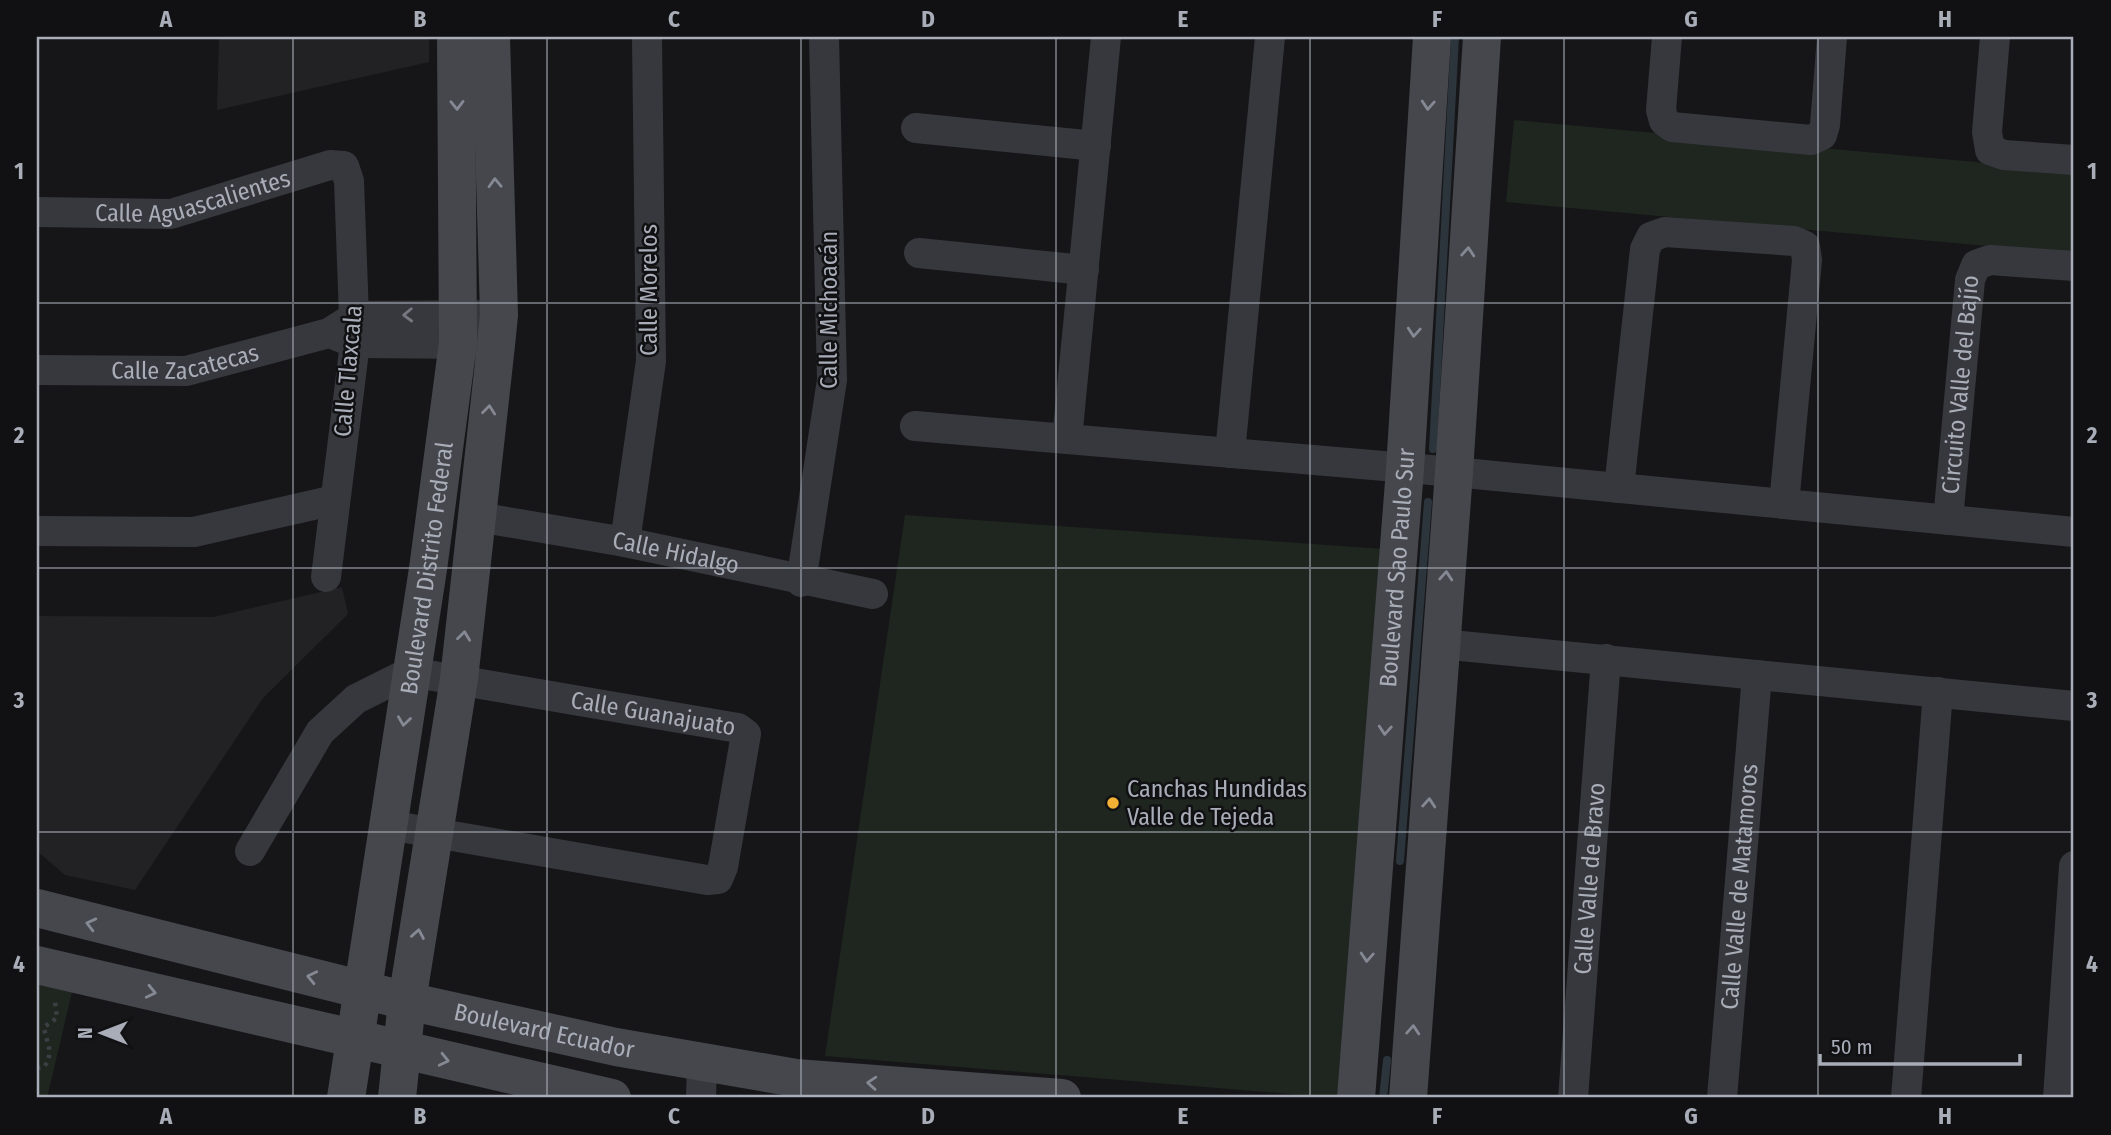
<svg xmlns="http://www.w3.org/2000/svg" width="2111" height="1135" font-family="'Fira Sans Condensed',sans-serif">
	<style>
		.built { fill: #222225 }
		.green { fill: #1e261f }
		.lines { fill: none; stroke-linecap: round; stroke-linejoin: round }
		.stream { stroke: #2c353c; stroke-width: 8 }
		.path { stroke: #3d3f44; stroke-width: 4.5; stroke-dasharray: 3.5 5; stroke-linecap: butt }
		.street { stroke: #37383d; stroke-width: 30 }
		.secondary { stroke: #45474d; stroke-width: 38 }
		.oneway { stroke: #858993 }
		.oneway2 { stroke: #757881 }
		.grid { fill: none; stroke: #a8adb8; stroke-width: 2; stroke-opacity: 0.55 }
		.poi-dot { fill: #f2b134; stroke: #111113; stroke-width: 2.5 }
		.labels { text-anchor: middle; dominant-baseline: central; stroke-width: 5; stroke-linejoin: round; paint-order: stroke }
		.street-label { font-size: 24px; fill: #a8adb8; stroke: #111113 }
		.poi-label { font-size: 24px; fill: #a8adb8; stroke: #111113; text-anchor: start }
		.neatline { fill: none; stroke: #a8adb8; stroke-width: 2.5 }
		.grid-label { font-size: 23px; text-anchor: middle; font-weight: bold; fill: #a8adb8 }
	</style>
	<rect width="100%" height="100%" fill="#161618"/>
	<!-- built -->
	<path class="built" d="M 219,37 L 429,37 L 429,62 L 217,110 Z
		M 342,587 L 348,614 L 263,698 L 135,890 L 65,875 L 37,851 L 37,616 L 213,617 Z"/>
	<!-- green -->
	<path class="green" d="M 1514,120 L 2074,171 L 2074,254 L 1506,202 Z
		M 905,515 L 1384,549 L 1339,1098 L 825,1056 Z
		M 37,984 L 72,992 L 47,1098 L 37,1098 Z"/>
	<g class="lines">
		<!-- stream -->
		<path class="stream" d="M 1433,449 L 1455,37
			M 1400,861 L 1428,502
			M 1383,1098 L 1387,1060"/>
		<!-- path -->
		<path class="path" d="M 37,1068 L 44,1067 C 55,1052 46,1043 44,1027 L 57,1018 L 55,1002"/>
		<!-- street -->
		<g class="street">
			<path d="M 1667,37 L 1661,110 L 1664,121 L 1672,127 L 1811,140 L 1822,135 L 1825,125 L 1832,37"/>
			<path d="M 1995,37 L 1987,132 L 1990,150 L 2004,155 L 2074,160"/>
			<path d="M 916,128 L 1096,146"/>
			<path id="s1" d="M 37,212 L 171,214 L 330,165 L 344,166 L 349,181 L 355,343 L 326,577"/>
			<path d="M 919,253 L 1084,270"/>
			<path d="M 337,336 L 355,343 L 478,344"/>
			<path id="s2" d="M 37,370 L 186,371 L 329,333 L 356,316 L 499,315"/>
			<path d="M 915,426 L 1454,472 L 2074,532"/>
			<path d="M 1067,439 L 1106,37"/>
			<path d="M 1230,453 L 1270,37"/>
			<path d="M 1619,488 L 1645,249 L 1651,237 L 1665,232 L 1794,241 L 1805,246 L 1807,260 L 1784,504"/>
			<path id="s3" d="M 478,517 L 625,542 L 873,594"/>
			<path id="s4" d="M 1948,520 L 1970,280 L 1976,265 L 1990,260 L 2074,266"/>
			<path d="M 37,531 L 194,532 L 335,500"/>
			<path d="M 625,542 L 651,361 L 647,37"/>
			<path d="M 801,582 L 832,380 L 824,37"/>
			<path d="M 1441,644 L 2074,706"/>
			<path id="s5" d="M 250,851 L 320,732 L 356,699 L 410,672 L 738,728 L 746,734 L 723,867 L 718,879 L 707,880 L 389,825"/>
			<path d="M 701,1098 L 702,1062"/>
			<path id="s6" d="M 1573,1098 L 1606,659"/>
			<path id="s7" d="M 1722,1098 L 1757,675"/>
			<path d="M 1906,1098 L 1938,692"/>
			<path d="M 2058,1098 L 2074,866"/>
		</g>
		<!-- secondary -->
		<g class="secondary">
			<path id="s8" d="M 37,908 L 407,1001 L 616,1047 L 796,1078 L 1062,1098"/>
			<path d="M 37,965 L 612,1098"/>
			<path id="s9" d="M 346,1098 L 428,569 L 458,343 L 456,37"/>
			<path d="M 397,1098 L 407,1001 L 459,679 L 496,345 L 499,315 L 491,37"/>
			<path id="s10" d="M 1356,1098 L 1405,469 L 1432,37"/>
			<path d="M 1408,1098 L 1454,472 L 1482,37"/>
		</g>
	</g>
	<!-- one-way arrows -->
	<defs><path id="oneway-chevron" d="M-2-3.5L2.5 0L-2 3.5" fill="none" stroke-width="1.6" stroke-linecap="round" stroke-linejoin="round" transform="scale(1.75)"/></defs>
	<g class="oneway">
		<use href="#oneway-chevron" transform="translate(457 105) rotate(89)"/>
		<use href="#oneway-chevron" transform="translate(1428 105) rotate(94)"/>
		<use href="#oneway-chevron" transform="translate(495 183) rotate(-92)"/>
		<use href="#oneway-chevron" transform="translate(1468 252) rotate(-86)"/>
		<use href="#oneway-chevron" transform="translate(1414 332) rotate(94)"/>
		<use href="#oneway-chevron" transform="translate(489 410) rotate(-84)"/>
		<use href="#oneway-chevron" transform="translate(1446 576) rotate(-86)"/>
		<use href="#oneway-chevron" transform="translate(464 636) rotate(-83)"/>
		<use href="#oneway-chevron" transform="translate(404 721) rotate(98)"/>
		<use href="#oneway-chevron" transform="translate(1385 730) rotate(94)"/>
		<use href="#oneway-chevron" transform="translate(1429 803) rotate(-86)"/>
		<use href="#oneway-chevron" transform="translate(91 924) rotate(-166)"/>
		<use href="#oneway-chevron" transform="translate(418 934) rotate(-80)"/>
		<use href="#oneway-chevron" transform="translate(1367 957) rotate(94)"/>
		<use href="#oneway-chevron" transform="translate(312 977) rotate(-167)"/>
		<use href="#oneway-chevron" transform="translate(151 992) rotate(13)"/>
		<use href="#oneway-chevron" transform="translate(1413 1030) rotate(-86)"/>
		<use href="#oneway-chevron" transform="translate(444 1060) rotate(13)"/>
		<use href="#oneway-chevron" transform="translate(872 1083) rotate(-176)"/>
	</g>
	<use class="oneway2" href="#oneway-chevron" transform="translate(408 315) rotate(178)"/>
	<!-- grid -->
	<path class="grid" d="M 293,37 L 293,1098M 547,37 L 547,1098M 801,37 L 801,1098M 1056,37 L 1056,1098M 1310,37 L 1310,1098M 1564,37 L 1564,1098M 1818,37 L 1818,1098M 37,303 L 2074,303M 37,568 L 2074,568M 37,832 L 2074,832"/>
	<!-- markers -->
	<circle class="poi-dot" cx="1113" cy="803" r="7"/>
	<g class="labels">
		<!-- street labels -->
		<g class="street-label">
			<text stroke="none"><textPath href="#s1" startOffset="158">Calle Aguascalientes</textPath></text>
			<text transform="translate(649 290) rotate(-90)">Calle Morelos</text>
			<text transform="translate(829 310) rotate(-90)">Calle Michoacán</text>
			<text stroke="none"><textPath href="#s2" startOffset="149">Calle Zacatecas</textPath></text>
			<text transform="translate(348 371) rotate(-85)">Calle Tlaxcala</text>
			<text stroke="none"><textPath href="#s4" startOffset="136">Circuito Valle del Bajío</textPath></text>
			<text stroke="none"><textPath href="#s3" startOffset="201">Calle Hidalgo</textPath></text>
			<text stroke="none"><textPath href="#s10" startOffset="532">Boulevard Sao Paulo Sur</textPath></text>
			<text stroke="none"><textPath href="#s9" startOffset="536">Boulevard Distrito Federal</textPath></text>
			<text stroke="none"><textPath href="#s5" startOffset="494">Calle Guanajuato</textPath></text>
			<text stroke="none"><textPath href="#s6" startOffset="220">Calle Valle de Bravo</textPath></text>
			<text stroke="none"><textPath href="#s7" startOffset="212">Calle Valle de Matamoros</textPath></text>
			<text stroke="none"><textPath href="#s8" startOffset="522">Boulevard Ecuador</textPath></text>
		</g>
		<!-- poi labels -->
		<g class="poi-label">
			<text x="1127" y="789">Canchas Hundidas<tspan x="1127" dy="28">Valle de Tejeda</tspan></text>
		</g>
	</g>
	<!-- border -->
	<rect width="2111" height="1135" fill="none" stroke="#111113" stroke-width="77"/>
	<!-- north arrow -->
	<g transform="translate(102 1033) rotate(270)" stroke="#111113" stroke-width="5" paint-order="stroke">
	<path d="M0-5L12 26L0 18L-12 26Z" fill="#a8adb8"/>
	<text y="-10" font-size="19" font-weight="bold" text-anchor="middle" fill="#a8adb8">N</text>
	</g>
	<!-- scale -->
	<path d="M1820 1054v10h200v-10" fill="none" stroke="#a8adb8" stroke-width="3.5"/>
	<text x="1831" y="1054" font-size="21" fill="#a8adb8" stroke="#111113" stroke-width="5" paint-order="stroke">50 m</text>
	<rect x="38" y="38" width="2034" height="1058" class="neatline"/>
	<g class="grid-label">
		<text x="166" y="27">A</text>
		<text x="420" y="27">B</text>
		<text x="674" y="27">C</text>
		<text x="928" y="27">D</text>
		<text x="1183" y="27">E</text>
		<text x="1437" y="27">F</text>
		<text x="1691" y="27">G</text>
		<text x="1945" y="27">H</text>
		<text x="19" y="179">1</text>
		<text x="2092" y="179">1</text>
		<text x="19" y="443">2</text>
		<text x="2092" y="443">2</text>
		<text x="19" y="708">3</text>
		<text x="2092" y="708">3</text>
		<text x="19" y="972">4</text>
		<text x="2092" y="972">4</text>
		<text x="166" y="1124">A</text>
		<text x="420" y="1124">B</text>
		<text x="674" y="1124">C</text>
		<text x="928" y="1124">D</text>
		<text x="1183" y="1124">E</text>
		<text x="1437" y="1124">F</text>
		<text x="1691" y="1124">G</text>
		<text x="1945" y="1124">H</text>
	</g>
</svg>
